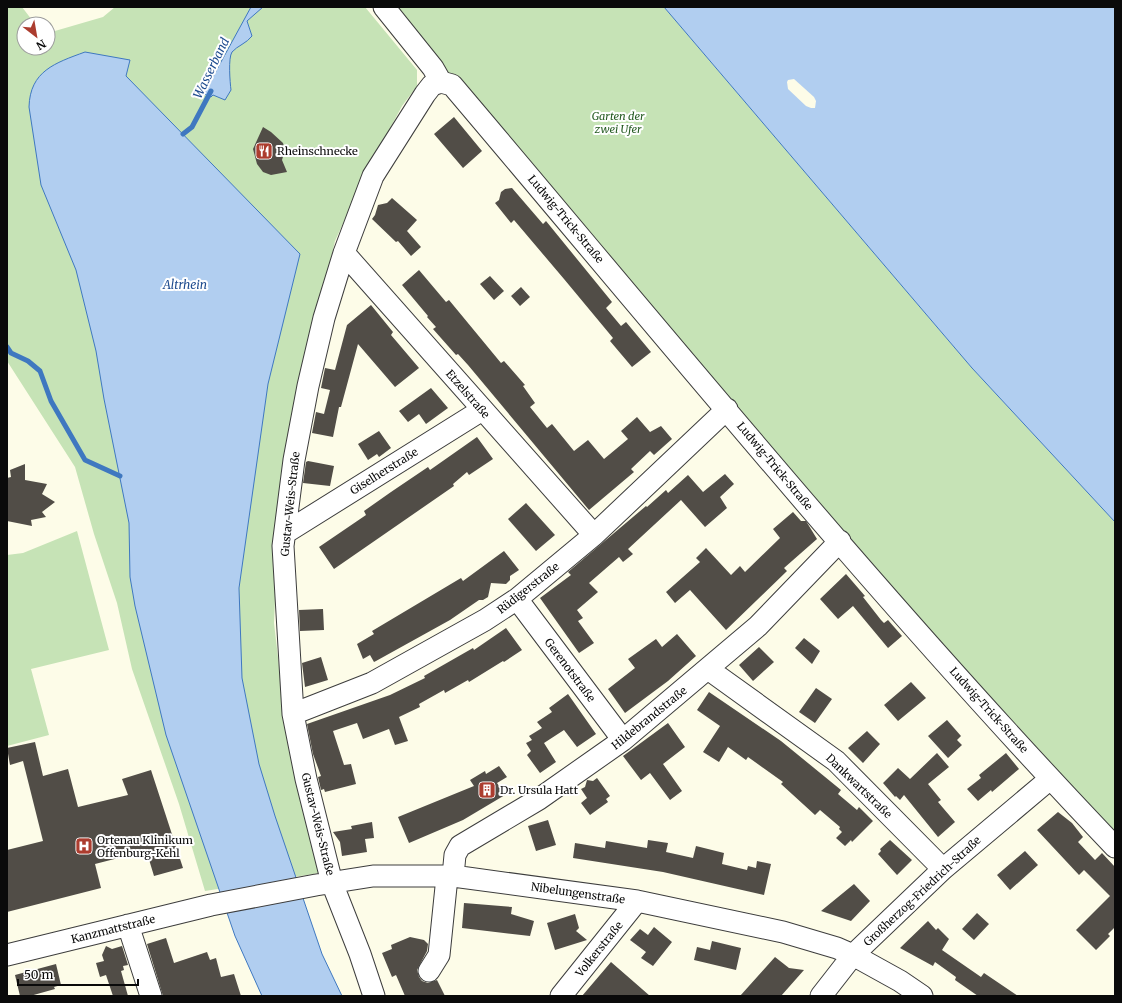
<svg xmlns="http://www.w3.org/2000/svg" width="1122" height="1003" font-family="Merriweather,serif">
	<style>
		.green { fill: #c6e3b6 }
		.water { fill: #b1cef0; stroke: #3f78c0 }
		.pier { fill: #fdfce8 }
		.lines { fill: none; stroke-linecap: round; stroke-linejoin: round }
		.stream { stroke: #3f78c0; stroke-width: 5 }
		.building { fill: #514d47 }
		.minor-casing { stroke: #3d3d3d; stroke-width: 23 }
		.minor { stroke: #fff; stroke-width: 21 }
		.labels { text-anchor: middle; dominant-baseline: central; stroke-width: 4; stroke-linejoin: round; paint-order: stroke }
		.park-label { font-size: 11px; font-style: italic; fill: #245a21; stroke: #fff }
		.poi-label { font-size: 11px; fill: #0a0a0a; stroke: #fff; text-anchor: start }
		.street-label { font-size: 11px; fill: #0a0a0a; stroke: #fff }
		.water-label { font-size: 12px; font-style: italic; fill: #1f4c8f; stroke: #fff }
	</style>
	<rect width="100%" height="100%" fill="#fdfce8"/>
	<!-- green -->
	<path class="green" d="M 7,7 L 22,7 L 35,24 L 24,24 L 24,48 L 48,48 L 48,33 L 103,17 L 115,7 L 365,7 L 417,70 L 417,86 L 402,106 L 367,171 L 335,241 L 303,380 L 278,530 L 274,623 L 283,700 L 332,871 L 205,891 L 179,804 L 132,669 L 117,603 L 94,534 L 75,467 L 7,361 Z
		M 395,7 L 664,7 L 972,368 L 1115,522 L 1115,846 L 448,95 Z
		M 77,531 L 109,650 L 31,669 L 49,735 L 7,746 L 7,555 L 23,553 Z"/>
	<!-- water -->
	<path class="water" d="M 251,7 L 263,7 L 247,21 L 252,36 C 247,43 237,46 232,52 C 228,58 230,82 231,90 L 225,100 L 213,95 L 211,97 L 206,95 L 204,93 Z
		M 664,7 L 1115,7 L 1115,522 L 972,368 Z
		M 85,52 L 130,60 L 126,76 L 300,254 L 268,384 L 239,588 L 242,678 L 259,764 L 275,816 L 322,954 L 342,996 L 262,996 L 235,936 L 166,735 L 135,606 L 130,577 L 129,523 L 104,399 L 96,351 L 76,270 L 41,185 L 29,107 C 30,71 55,63 85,52 Z"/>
	<!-- pier -->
	<path class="pier" d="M 794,79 L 814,97 L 816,101 L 815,108 L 811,108 L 806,106 L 788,89 L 787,82 L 788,80 Z"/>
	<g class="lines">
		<!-- stream -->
		<path class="stream" d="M 183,134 L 192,127 L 211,91
			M 7,347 L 11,353 L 28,361 L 40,371 L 51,401 L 85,460 L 120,476"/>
	</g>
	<!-- building -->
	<path class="building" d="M 454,117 L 482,151 L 463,168 L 434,134 Z
		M 263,127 L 271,132 L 283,143 L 285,150 L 282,160 L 287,172 L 271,175 L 263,172 L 257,164 L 253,149 Z
		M 512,188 L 543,224 L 546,221 L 612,302 L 606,308 L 621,326 L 626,322 L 651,352 L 632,367 L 610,341 L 613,338 L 564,279 L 514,220 L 511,223 L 495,203 L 499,200 L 501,192 L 505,189 Z
		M 392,198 L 417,220 L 407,231 L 421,247 L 411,256 L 398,241 L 396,242 L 372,219 L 375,215 L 378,205 L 387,203 Z
		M 419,270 L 446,302 L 449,300 L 501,363 L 504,361 L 525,385 L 523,386 L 535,403 L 530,407 L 547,428 L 552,424 L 574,451 L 588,440 L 604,459 L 628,439 L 621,431 L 637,417 L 650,432 L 661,426 L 672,439 L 654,455 L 650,451 L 631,469 L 634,472 L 589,510 L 468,365 L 458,354 L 456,355 L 433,329 L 436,327 L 427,317 L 428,316 L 402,285 Z
		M 490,276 L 504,291 L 494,300 L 480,284 Z
		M 521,287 L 530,297 L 520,306 L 511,296 Z
		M 371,305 L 393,332 L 391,335 L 419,368 L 395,387 L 358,344 L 341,407 L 339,407 L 333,437 L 312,433 L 316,412 L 324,414 L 330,390 L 321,388 L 325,368 L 335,370 L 347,325 Z
		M 431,388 L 448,408 L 426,424 L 419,414 L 408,422 L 399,411 Z
		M 379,431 L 391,448 L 379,457 L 377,454 L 368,460 L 358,444 Z
		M 477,437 L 493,459 L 469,475 L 467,472 L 453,484 L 454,486 L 334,569 L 319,547 L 366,515 L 364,511 L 391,492 L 428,467 L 430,470 Z
		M 308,461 L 334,466 L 330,486 L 303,483 L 306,462 Z
		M 25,464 L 25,480 L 47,484 L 42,494 L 55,502 L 42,512 L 46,517 L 31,520 L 32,526 L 7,521 L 7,478 L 11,477 L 10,470 Z
		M 725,474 L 734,484 L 720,497 L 727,508 L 705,527 L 681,500 L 628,549 L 633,554 L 623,562 L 619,557 L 589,583 L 598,592 L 577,610 L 583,618 L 578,621 L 594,643 L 579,653 L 540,598 L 571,575 L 568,572 L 646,506 L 647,507 L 666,490 L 668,493 L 688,475 L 703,492 Z
		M 526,503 L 555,535 L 536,551 L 508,519 Z
		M 793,512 L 801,521 L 806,521 L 817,539 L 784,568 L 787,571 L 726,630 L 690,590 L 675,603 L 666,592 L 700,562 L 696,558 L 706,548 L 731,575 L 740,566 L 745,572 L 780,538 L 773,529 Z
		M 504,551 L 519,570 L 510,576 L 510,580 L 506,584 L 491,583 L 488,597 L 483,600 L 479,600 L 450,620 L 376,661 L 374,662 L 370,655 L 363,659 L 357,644 L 374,634 L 372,631 L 461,578 L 463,581 Z
		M 846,574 L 865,596 L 863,597 L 881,620 L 884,623 L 888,620 L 902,636 L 888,648 L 853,606 L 838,619 L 820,599 Z
		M 323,609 L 324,630 L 300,631 L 299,610 Z
		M 506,628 L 522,650 L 504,662 L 503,661 L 469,682 L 468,680 L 445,693 L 444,690 L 419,704 L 420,707 L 399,717 L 408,741 L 395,745 L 389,729 L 363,739 L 357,723 L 333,731 L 344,765 L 351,764 L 356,784 L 325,792 L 324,789 L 321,790 L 318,777 L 321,776 L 313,754 L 307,724 L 390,695 L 425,678 L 424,676 L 473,648 L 474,650 Z
		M 677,634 L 696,656 L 668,681 L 625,713 L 608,689 L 635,668 L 628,659 L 656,639 L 662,647 Z
		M 804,638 L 820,651 L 812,664 L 795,648 Z
		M 759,647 L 774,662 L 753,681 L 739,665 Z
		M 321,657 L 328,680 L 305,687 L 302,663 Z
		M 911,682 L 926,698 L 898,721 L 884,705 Z
		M 816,688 L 832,699 L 815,723 L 799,712 Z
		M 709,692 L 781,741 L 841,790 L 838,794 L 857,810 L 859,807 L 873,821 L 852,842 L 851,840 L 845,846 L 836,838 L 842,832 L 839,829 L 840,827 L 820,810 L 815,815 L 781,784 L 783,782 L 748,757 L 746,760 L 728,747 L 719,762 L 703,752 L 720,726 L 697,710 Z
		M 568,694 L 596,734 L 577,747 L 564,730 L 544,743 L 556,762 L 540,773 L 527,755 L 531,751 L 526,743 L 532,740 L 529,736 L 542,728 L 537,722 L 552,712 L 549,708 Z
		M 947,720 L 961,736 L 957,740 L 962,745 L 948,758 L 928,736 Z
		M 668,723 L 685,747 L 663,764 L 682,791 L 670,800 L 650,773 L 641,780 L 623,756 Z
		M 867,731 L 880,744 L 863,763 L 848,748 Z
		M 35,742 L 43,776 L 68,769 L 78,807 L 128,795 L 122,779 L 151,770 L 183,868 L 154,876 L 147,853 L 135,856 L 134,854 L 95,864 L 101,888 L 7,912 L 7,850 L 43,841 L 23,761 L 10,765 L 7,748 Z
		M 937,753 L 949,767 L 928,784 L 941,800 L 938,802 L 955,822 L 938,837 L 904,795 L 900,800 L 896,796 L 895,797 L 883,783 L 898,768 L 910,779 Z
		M 1006,753 L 1019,769 L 992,792 L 991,790 L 978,801 L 967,789 L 981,778 L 979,775 Z
		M 499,766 L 507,777 L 497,783 L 505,795 L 463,820 L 409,843 L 398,817 L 474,786 L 470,780 L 485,771 L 486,774 Z
		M 597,778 L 610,796 L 606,799 L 608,802 L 590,815 L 581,803 L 587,798 L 581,789 L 585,787 L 587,780 L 593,781 Z
		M 1058,812 L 1072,823 L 1083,837 L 1078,842 L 1095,860 L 1102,853 L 1115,867 L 1115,927 L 1108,934 L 1110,936 L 1096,950 L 1076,930 L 1110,896 L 1084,870 L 1079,875 L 1037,830 Z
		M 548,820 L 556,845 L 536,851 L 528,826 Z
		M 372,822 L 374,838 L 365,839 L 367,852 L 342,856 L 340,842 L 333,832 L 352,829 L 351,826 Z
		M 648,840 L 668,843 L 666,852 L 693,858 L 696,846 L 724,853 L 722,864 L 747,870 L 748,866 L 756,868 L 757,861 L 771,864 L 764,895 L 663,872 L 573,858 L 575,843 L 605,848 L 606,841 L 647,848 Z
		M 890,840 L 912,860 L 897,875 L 878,854 L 881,851 L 880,849 Z
		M 1025,851 L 1038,865 L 1010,890 L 997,875 Z
		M 854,884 L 870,901 L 851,921 L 821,911 Z
		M 464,903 L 512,907 L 511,914 L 534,921 L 530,936 L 462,928 Z
		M 977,913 L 989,924 L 974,940 L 962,929 Z
		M 575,914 L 579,928 L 576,931 L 587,940 L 555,950 L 547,923 Z
		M 928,921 L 936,930 L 938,928 L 949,939 L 942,950 L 981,977 L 984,973 L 1018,996 L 978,996 L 955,980 L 956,977 L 935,962 L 933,966 L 900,948 Z
		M 654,927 L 672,942 L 653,966 L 641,958 L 646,952 L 630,940 L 640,929 L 648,935 Z
		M 410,937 L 424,940 L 428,944 L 427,951 L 417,970 L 419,977 L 422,981 L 428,983 L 437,980 L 445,996 L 405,996 L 396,975 L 392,977 L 382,953 L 392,949 L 391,945 Z
		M 166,938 L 174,963 L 207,952 L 210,960 L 216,958 L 221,977 L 234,974 L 241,996 L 163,996 L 147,944 Z
		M 712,941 L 741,948 L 736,970 L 694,960 L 697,947 L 710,950 Z
		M 106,946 L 112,949 L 122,946 L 128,965 L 123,966 L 124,970 L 121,971 L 128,996 L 113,996 L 106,975 L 100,977 L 96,963 L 104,961 L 102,955 Z
		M 775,957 L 789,968 L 804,970 L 781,996 L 740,996 Z
		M 611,962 L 634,982 L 650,996 L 582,996 Z
		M 56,964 L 61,985 L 54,987 L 55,989 L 30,996 L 20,996 L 15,975 Z"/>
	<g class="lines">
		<!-- minor casing -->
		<g class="minor-casing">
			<path id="minor" d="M 384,7 L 433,68 L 441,82
				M 441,82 L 452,85 C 669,341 883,604 1115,847
				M 344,253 L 594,535
				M 285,533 L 482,410
				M 517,599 L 623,740
				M 708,669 L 836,761 L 943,869
				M 293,714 L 372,683 L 485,620 L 517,599 L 594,535 L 727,409
				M 453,876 L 455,855 L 460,846 L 539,799 L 623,740 L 758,626 L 840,541
				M 128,925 L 151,996
				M 7,955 L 211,905 L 316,885 L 373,876 L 453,876 L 637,901 L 783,932 L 837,948 L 853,955 L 900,981 L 922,996
				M 429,971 L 439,955 L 447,877
				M 374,996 L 360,954 L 332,883 L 306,779 L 293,714 L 283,546 L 294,460 L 308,386 L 324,318 L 344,253 L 373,176 L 425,94 L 432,85 L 441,82
				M 561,996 L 637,901
				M 821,996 L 853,955 L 943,869 L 1050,779"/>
		</g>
		<!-- minor -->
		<use href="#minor" class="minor"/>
	</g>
	<!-- icons -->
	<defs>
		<g id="restaurant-square" transform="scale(0.9)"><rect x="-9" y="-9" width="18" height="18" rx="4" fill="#ac3d2f" stroke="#fff"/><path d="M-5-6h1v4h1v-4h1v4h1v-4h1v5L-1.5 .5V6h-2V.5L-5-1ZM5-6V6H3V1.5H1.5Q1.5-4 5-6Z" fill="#fff"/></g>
		<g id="building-square" transform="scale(0.9)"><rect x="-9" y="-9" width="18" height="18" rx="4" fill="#ac3d2f" stroke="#fff"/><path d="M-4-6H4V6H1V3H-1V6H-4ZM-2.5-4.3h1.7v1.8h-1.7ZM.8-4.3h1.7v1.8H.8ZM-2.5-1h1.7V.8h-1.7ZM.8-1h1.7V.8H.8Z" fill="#fff"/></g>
		<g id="hospital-square" transform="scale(0.9)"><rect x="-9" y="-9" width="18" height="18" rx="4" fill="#ac3d2f" stroke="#fff"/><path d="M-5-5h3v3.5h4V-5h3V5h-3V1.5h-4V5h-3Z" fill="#fff"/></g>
	</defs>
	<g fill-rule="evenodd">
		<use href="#restaurant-square" x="264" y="151"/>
		<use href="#building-square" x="487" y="790"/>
		<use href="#hospital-square" x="84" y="846"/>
	</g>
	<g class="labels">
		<!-- park labels -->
		<g class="park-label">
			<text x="618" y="116">Garten der<tspan x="618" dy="13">zwei Ufer</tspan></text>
		</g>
		<!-- poi labels -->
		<g class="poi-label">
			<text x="277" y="151">Rheinschnecke</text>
			<text x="500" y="790">Dr. Ursula Hatt</text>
			<text x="97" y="840">Ortenau Klinikum<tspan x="97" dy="13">Offenburg-Kehl</tspan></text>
		</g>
		<!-- street labels -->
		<g class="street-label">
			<text transform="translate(566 219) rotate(50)">Ludwig-Trick-Straße</text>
			<text transform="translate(468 394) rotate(49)">Etzelstraße</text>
			<text transform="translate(775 466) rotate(50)">Ludwig-Trick-Straße</text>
			<text transform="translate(384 471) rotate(-32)">Giselherstraße</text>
			<text transform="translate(290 504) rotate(-84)">Gustav-Weis-Straße</text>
			<text transform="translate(528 588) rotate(-38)">Rüdigerstraße</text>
			<text transform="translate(570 670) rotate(53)">Gerenotstraße</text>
			<text transform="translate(989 710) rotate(48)">Ludwig-Trick-Straße</text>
			<text transform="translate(649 718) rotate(-39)">Hildebrandstraße</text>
			<text transform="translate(859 786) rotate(44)">Dankwartstraße</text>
			<text transform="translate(318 824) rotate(76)">Gustav-Weis-Straße</text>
			<text transform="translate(922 891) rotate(-43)">Großherzog-Friedrich-Straße</text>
			<text transform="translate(578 893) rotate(8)">Nibelungenstraße</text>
			<text transform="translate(113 929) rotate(-14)">Kanzmattstraße</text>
			<text transform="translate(599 949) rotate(-51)">Volkerstraße</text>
		</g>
		<!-- water labels -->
		<g class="water-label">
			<text transform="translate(211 68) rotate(-64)">Wasserband</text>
			<text x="185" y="284">Altrhein</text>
		</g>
	</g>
	<!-- border -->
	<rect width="1122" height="1003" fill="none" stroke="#0a0a0a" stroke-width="16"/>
	<!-- north arrow -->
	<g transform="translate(36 36) rotate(149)"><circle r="19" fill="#ffffff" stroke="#9d9d9d"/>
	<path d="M0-3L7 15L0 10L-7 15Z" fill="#ac3d2f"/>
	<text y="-6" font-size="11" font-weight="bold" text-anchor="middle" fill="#0a0a0a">N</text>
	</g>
	<!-- scale -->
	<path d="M18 979v6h120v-6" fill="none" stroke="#0a0a0a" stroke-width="2"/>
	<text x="24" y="979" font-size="12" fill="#0a0a0a" stroke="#ffffff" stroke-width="3" paint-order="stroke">50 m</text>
</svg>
